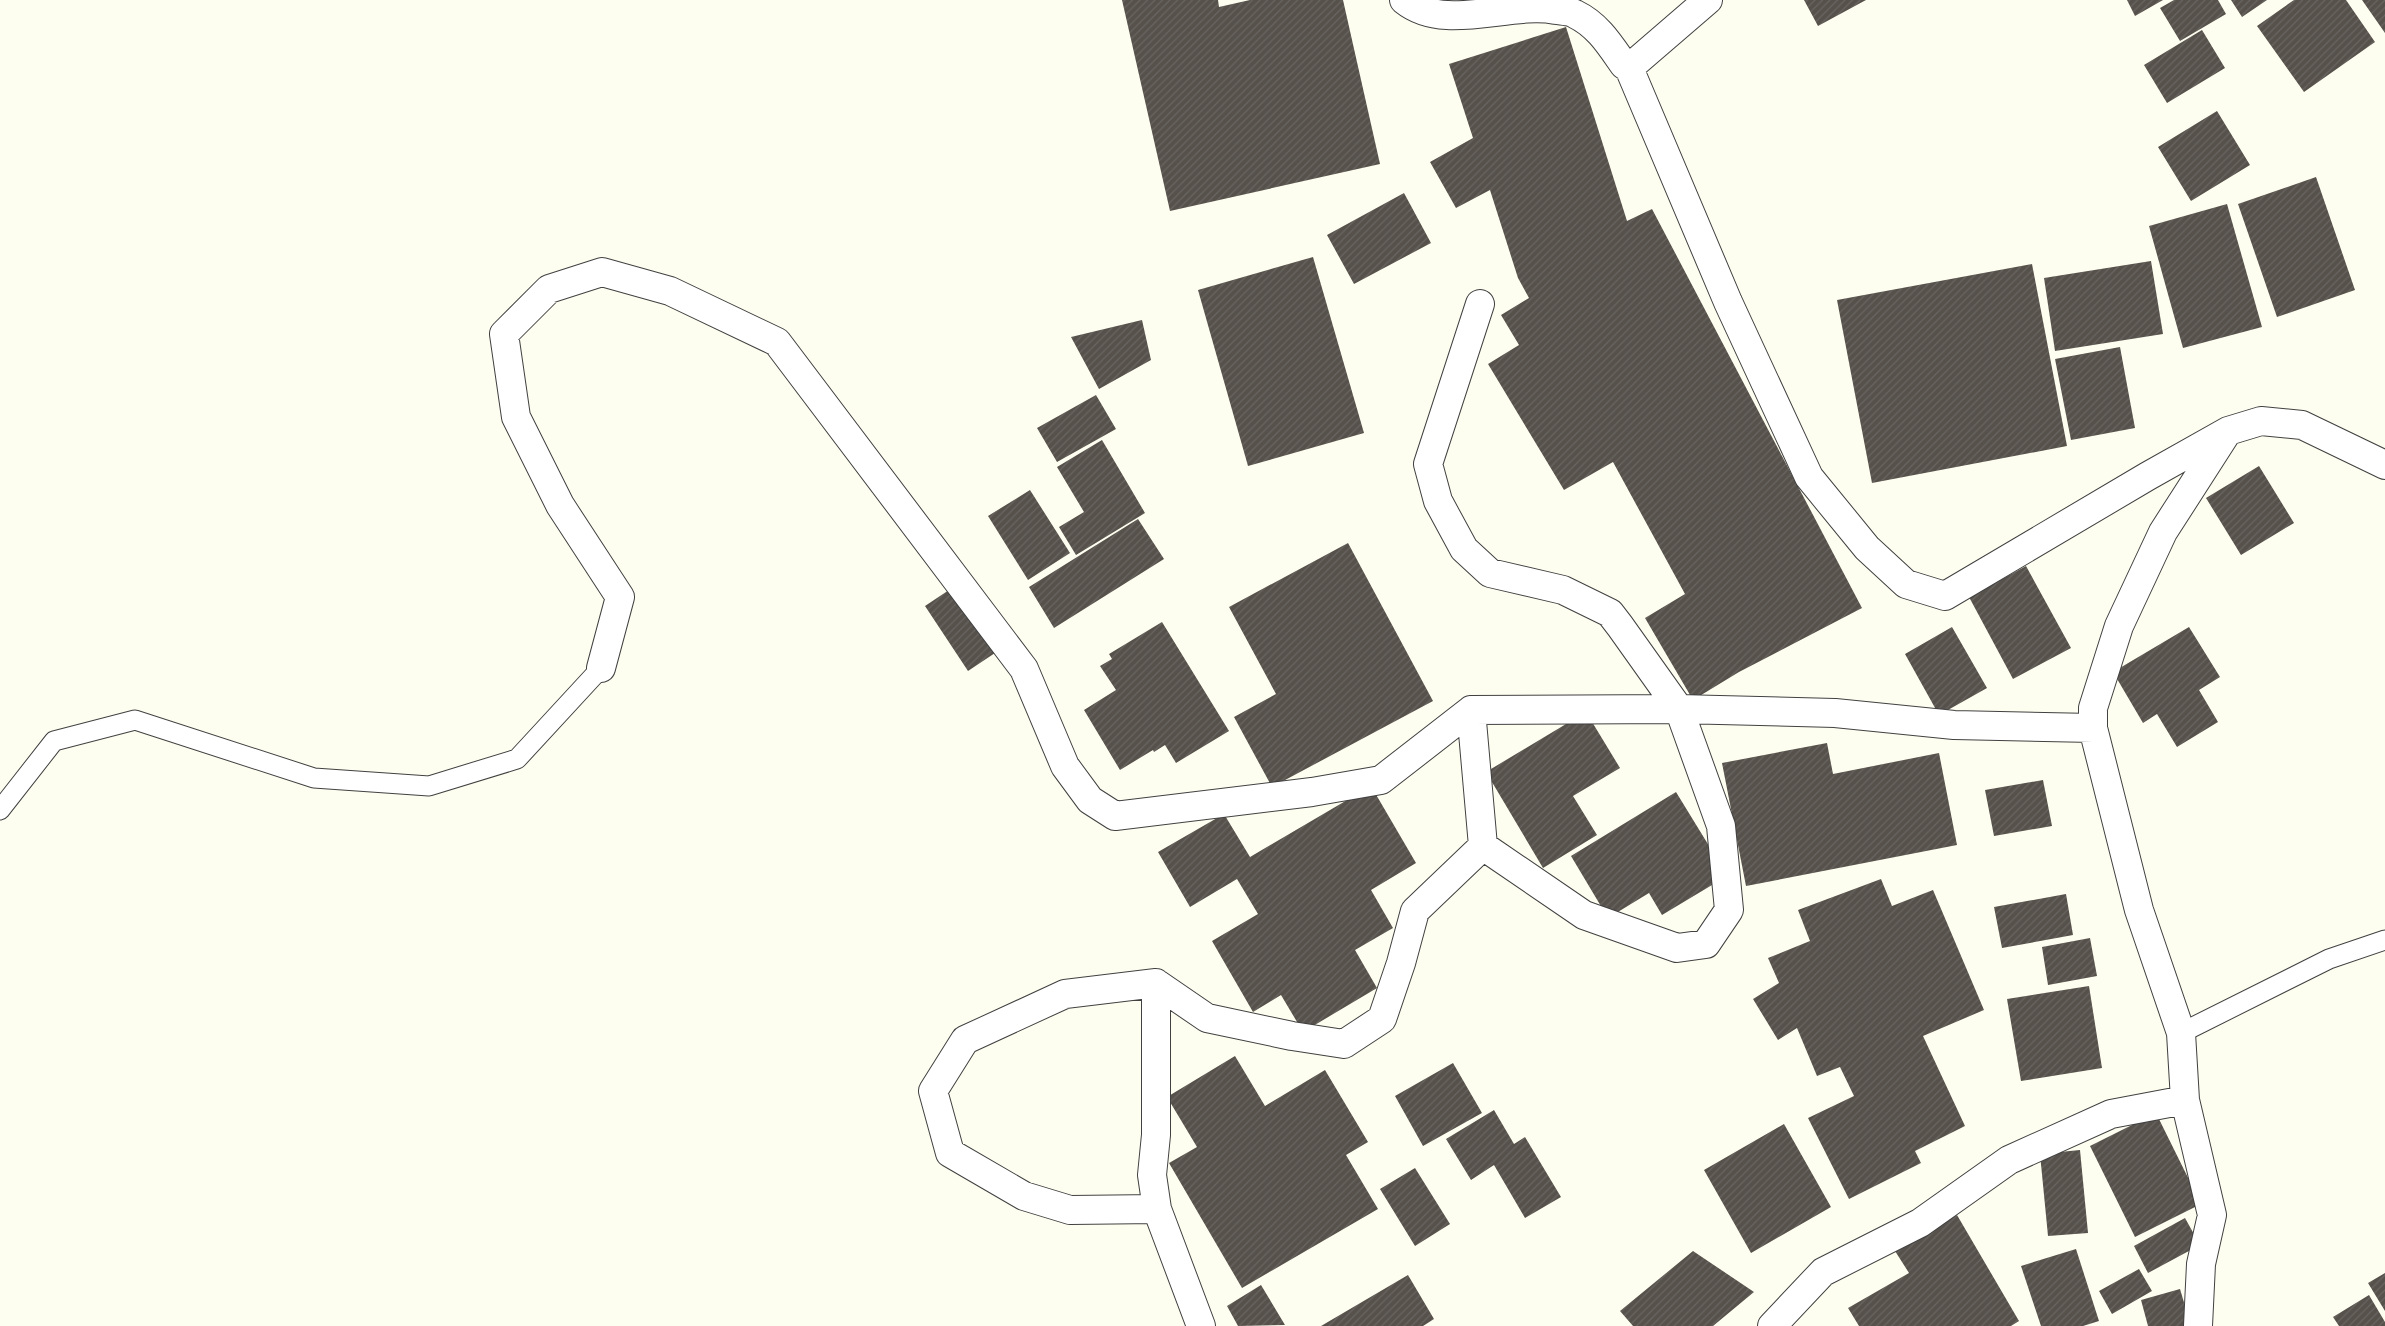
<svg xmlns="http://www.w3.org/2000/svg" width="2385" height="1326" font-family="'Noto Serif',serif">
	<style>
		.building { fill: url(#building-hatch) }
		.lines { fill: none; stroke-linecap: round; stroke-linejoin: round }
		.lane-casing { stroke: #414141; stroke-width: 21 }
		.street-casing { stroke: #414141; stroke-width: 30 }
		.lane { stroke: #fff; stroke-width: 19 }
		.street { stroke: #fff; stroke-width: 28 }
	</style>
	<defs>
		<pattern id="building-hatch" width="6" height="6" patternUnits="userSpaceOnUse" patternTransform="scale(1.25)"><rect width="6" height="6" fill="#56514b"/><path d="M-1 1l2-2M0 6l6-6M5 7l2-2" fill="none" stroke="#696561"/></pattern>
	</defs>
	<rect width="100%" height="100%" fill="#fefef0"/>
	<!-- building -->
	<path class="building" d="M 1122,0 L 1218,0 L 1219,7 L 1250,0 L 1343,0 L 1380,164 L 1170,211 Z
		M 1804,0 L 1866,0 L 1818,26 Z
		M 2127,0 L 2163,0 L 2135,16 Z
		M 2174,0 L 2218,0 L 2226,14 L 2180,41 L 2160,8 Z
		M 2231,0 L 2267,0 L 2242,17 Z
		M 2294,0 L 2346,0 L 2375,42 L 2304,92 L 2257,26 Z
		M 2362,0 L 2385,0 L 2385,33 Z
		M 1566,27 L 1627,221 L 1652,209 L 1862,608 L 1739,672 L 1693,700 L 1645,618 L 1685,594 L 1613,462 L 1564,490 L 1488,364 L 1519,345 L 1501,315 L 1529,298 L 1518,278 L 1490,190 L 1456,208 L 1430,162 L 1473,138 L 1449,64 Z
		M 2202,30 L 2225,68 L 2167,103 L 2144,65 Z
		M 2217,111 L 2250,165 L 2191,201 L 2158,147 Z
		M 2316,177 L 2355,290 L 2277,317 L 2238,204 Z
		M 1404,193 L 1431,243 L 1354,284 L 1327,235 Z
		M 2227,204 L 2262,327 L 2183,348 L 2149,226 Z
		M 1313,257 L 1364,433 L 1248,466 L 1198,290 Z
		M 2151,261 L 2163,334 L 2055,351 L 2044,278 Z
		M 2032,264 L 2067,446 L 1872,483 L 1837,300 Z
		M 1142,320 L 1151,360 L 1099,389 L 1071,337 Z
		M 2120,347 L 2135,428 L 2071,440 L 2055,359 Z
		M 1096,395 L 1116,429 L 1057,462 L 1037,428 Z
		M 1102,440 L 1145,513 L 1076,555 L 1059,527 L 1084,512 L 1057,467 Z
		M 2259,466 L 2294,523 L 2241,555 L 2206,498 Z
		M 1030,490 L 1070,553 L 1028,580 L 988,516 Z
		M 1138,519 L 1164,559 L 1054,628 L 1029,587 Z
		M 1348,543 L 1433,701 L 1272,787 L 1234,717 L 1276,694 L 1229,607 Z
		M 2026,566 L 2071,648 L 2013,679 L 1969,597 Z
		M 955,586 L 998,651 L 968,671 L 925,606 Z
		M 1162,622 L 1229,731 L 1176,763 L 1165,745 L 1154,752 L 1153,750 L 1120,770 L 1084,710 L 1116,690 L 1100,666 L 1112,659 L 1109,654 Z
		M 1952,627 L 1987,688 L 1939,715 L 1905,654 Z
		M 2189,627 L 2220,677 L 2199,690 L 2218,722 L 2177,747 L 2157,714 L 2143,723 L 2113,672 Z
		M 1586,712 L 1620,768 L 1573,796 L 1597,835 L 1543,868 L 1486,772 Z
		M 1827,743 L 1833,774 L 1939,753 L 1957,845 L 1746,886 L 1722,763 Z
		M 2043,780 L 2052,826 L 1994,836 L 1985,790 Z
		M 1371,786 L 1416,863 L 1371,890 L 1393,928 L 1355,950 L 1377,988 L 1303,1032 L 1281,995 L 1253,1012 L 1212,941 L 1258,914 L 1237,879 L 1190,907 L 1158,852 L 1224,814 L 1250,857 Z
		M 1676,792 L 1714,854 L 1709,857 L 1722,879 L 1662,915 L 1649,893 L 1608,918 L 1571,856 Z
		M 1881,879 L 1892,906 L 1933,890 L 1984,1010 L 1923,1036 L 1965,1126 L 1915,1151 L 1921,1163 L 1849,1199 L 1808,1118 L 1854,1096 L 1840,1067 L 1817,1076 L 1797,1028 L 1778,1040 L 1753,999 L 1779,983 L 1768,958 L 1810,941 L 1798,910 Z
		M 2066,894 L 2073,935 L 2002,948 L 1994,907 Z
		M 2090,938 L 2097,976 L 2048,985 L 2042,947 Z
		M 2089,986 L 2102,1068 L 2021,1081 L 2007,999 Z
		M 1235,1056 L 1265,1106 L 1325,1070 L 1368,1142 L 1346,1155 L 1378,1209 L 1242,1288 L 1169,1163 L 1197,1147 L 1167,1097 Z
		M 1453,1063 L 1482,1113 L 1423,1146 L 1395,1096 Z
		M 1494,1110 L 1514,1144 L 1525,1137 L 1561,1197 L 1525,1218 L 1494,1165 L 1471,1180 L 1446,1139 Z
		M 2156,1113 L 2201,1204 L 2135,1237 L 2090,1146 Z
		M 1784,1124 L 1831,1207 L 1751,1253 L 1704,1170 Z
		M 2080,1150 L 2088,1233 L 2048,1236 L 2040,1154 Z
		M 1415,1168 L 1450,1224 L 1415,1246 L 1380,1189 Z
		M 1957,1215 L 2019,1321 L 2011,1326 L 1859,1326 L 1848,1308 L 1909,1273 L 1895,1251 Z
		M 2185,1218 L 2200,1245 L 2148,1273 L 2134,1246 Z
		M 2076,1249 L 2099,1321 L 2083,1326 L 2041,1326 L 2021,1266 Z
		M 1693,1251 L 1754,1292 L 1713,1326 L 1633,1326 L 1620,1311 Z
		M 2139,1269 L 2152,1291 L 2112,1314 L 2099,1291 Z
		M 2385,1273 L 2385,1311 L 2368,1283 Z
		M 1408,1275 L 1434,1319 L 1423,1326 L 1321,1326 Z
		M 1261,1285 L 1285,1325 L 1238,1326 L 1227,1306 Z
		M 2180,1289 L 2191,1326 L 2148,1326 L 2141,1300 Z
		M 2369,1295 L 2385,1322 L 2385,1326 L 2339,1326 L 2333,1317 Z"/>
	<g class="lines">
		<!-- lane casing -->
		<g class="lane-casing">
			<path id="lane" d="M 0,810 L 54,741 L 135,720 L 314,778 L 429,786 L 517,759 L 601,668
				M 2181,1033 L 2329,959 L 2385,940"/>
		</g>
		<!-- street casing -->
		<g class="street-casing">
			<path id="street" d="M 1404,0 C 1445,33 1509,1 1556,10 C 1562,11 1570,11 1575,14 C 1598,25 1610,45 1624,65 L 1629,68 L 1728,302 L 1809,477 L 1867,548 L 1906,584 L 1945,596 L 2148,476 L 2228,431 L 2261,421 L 2302,425 L 2385,465
				M 1629,68 L 1708,0
				M 1480,304 L 1428,464 L 1438,501 L 1464,549 L 1490,573 L 1563,590 L 1610,613 L 1620,626 L 1679,709 L 1721,826 L 1729,910 L 1706,944 L 1677,948 L 1584,915 L 1483,846
				M 601,668 L 620,597 L 560,505 L 516,417 L 504,334 L 549,289 L 602,272 L 670,291 L 777,342 L 1024,669 L 1065,766 L 1090,800 L 1115,816 L 1312,792 L 1381,780 L 1471,710 L 1679,709 L 1835,713 L 1954,725 L 2093,728
				M 1156,983 L 1156,1135 L 1152,1175 L 1157,1209 L 1201,1326
				M 1157,1209 L 1070,1210 L 1024,1196 L 950,1153 L 933,1091 L 965,1040 L 1065,994 L 1156,983 L 1207,1018 L 1292,1036 L 1344,1044 L 1382,1019 L 1401,963 L 1415,911 L 1483,846 L 1471,710
				M 1772,1326 L 1823,1272 L 1920,1223 L 2009,1160 L 2111,1114 L 2185,1100
				M 2198,1326 L 2201,1264 L 2212,1215 L 2185,1100 L 2181,1033 L 2139,910 L 2093,728 L 2093,708 L 2119,626 L 2163,532 L 2226,434"/>
		</g>
		<!-- lane -->
		<use href="#lane" class="lane"/>
		<!-- street -->
		<use href="#street" class="street"/>
	</g>
</svg>
